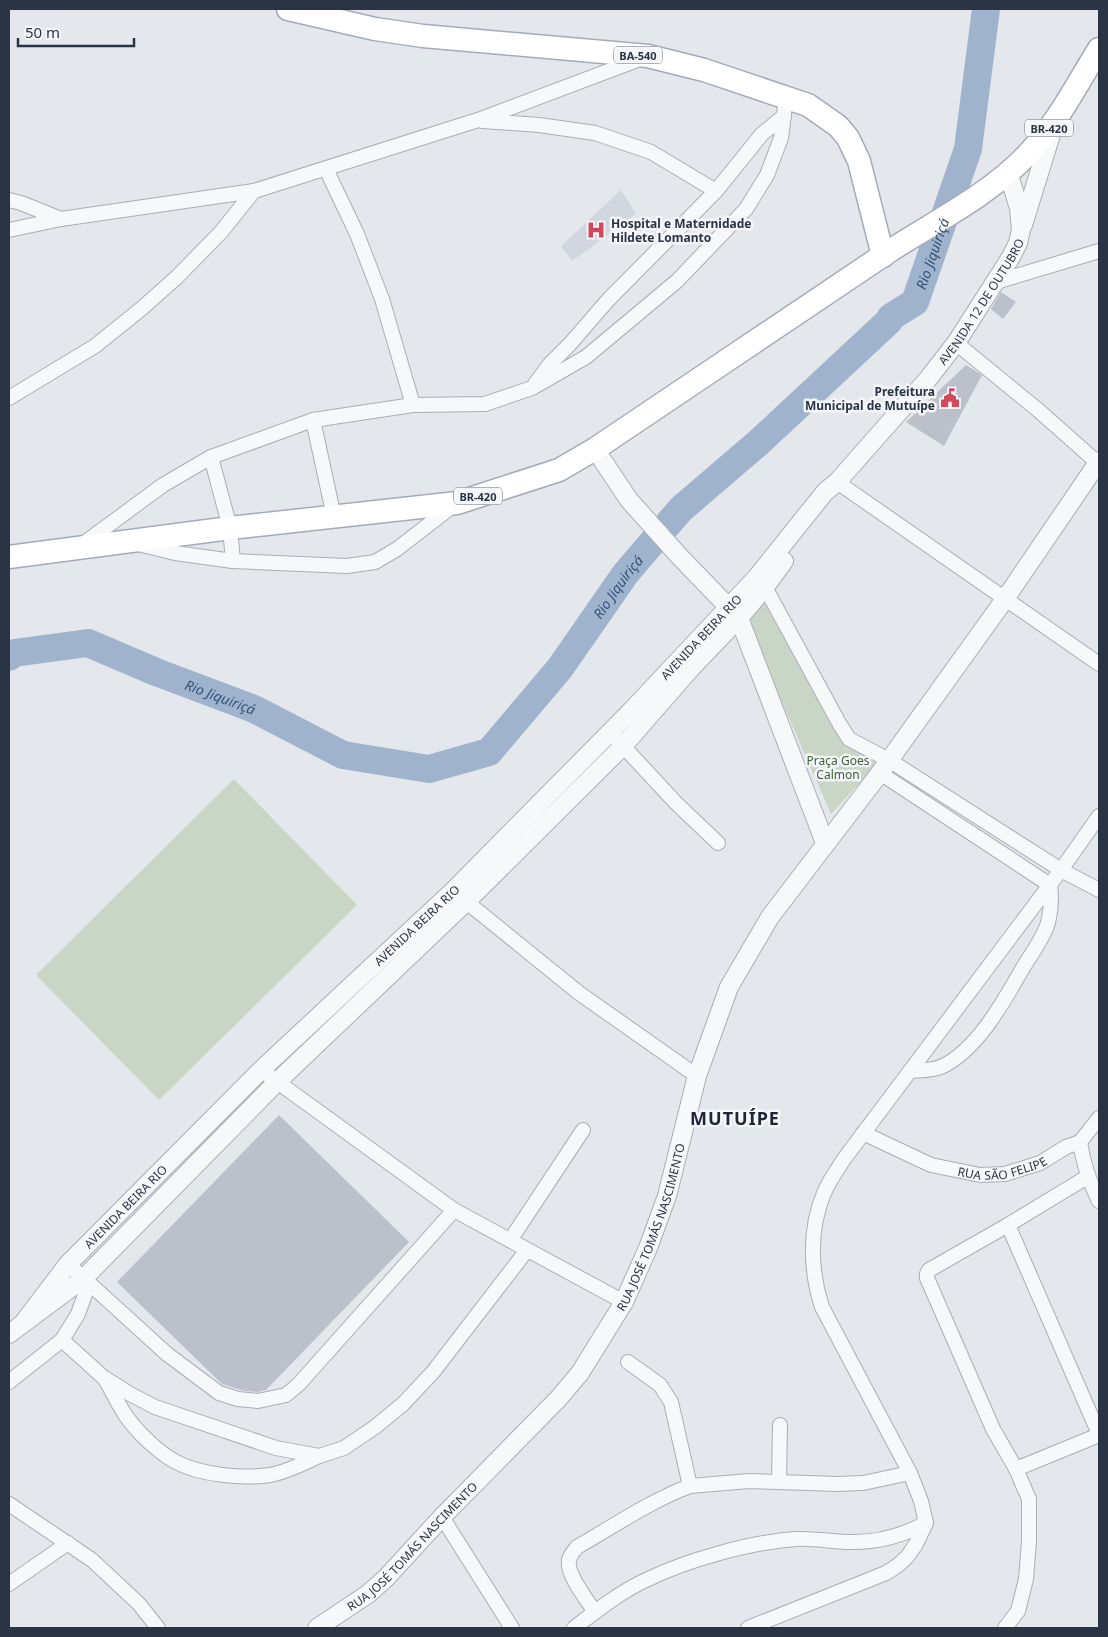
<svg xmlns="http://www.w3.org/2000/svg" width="1108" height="1637" font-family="'Noto Sans',sans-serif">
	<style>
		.built { fill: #d2d6de }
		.green { fill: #c9d6c5 }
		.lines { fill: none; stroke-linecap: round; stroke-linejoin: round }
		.river { stroke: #9fb4cc; stroke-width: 28 }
		.building { fill: #bbc0ca }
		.minor-casing { stroke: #a9aeb7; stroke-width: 16 }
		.tertiary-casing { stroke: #a9aeb7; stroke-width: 20 }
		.primary-casing { stroke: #a3abb8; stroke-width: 25 }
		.minor { stroke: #f7f8fa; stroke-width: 14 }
		.tertiary { stroke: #f7f8fa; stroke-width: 18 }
		.primary { stroke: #fff; stroke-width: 22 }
		.labels { text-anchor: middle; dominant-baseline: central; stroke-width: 5; stroke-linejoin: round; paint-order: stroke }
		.shield { fill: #f4f6f9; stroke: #676e7b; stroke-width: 1 }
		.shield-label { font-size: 11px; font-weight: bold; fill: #2b3445 }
		.poi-label { font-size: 12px; font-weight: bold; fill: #2b3445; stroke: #f4f6f9; text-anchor: start }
		.street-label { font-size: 12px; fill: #2b3445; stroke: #f4f6f9 }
		.park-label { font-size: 12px; fill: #3f6138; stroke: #f4f6f9 }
		.water-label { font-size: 14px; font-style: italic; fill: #34527a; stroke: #f4f6f9 }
		.district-label { font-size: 18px; font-weight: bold; letter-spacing: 1px; fill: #1d2536; stroke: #f4f6f9 }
	</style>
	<rect width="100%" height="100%" fill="#e4e7ec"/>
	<!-- built -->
	<path class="built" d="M 621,190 L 636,214 L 572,261 L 561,246 Z"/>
	<!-- green -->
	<path class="green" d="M 765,597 L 845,742 L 877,764 L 831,814 L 746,620 Z
		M 234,779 L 357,905 L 159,1100 L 36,975 Z"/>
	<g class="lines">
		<!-- river -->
		<path class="river" id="s1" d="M 9,657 L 14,653 L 88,643 L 156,672 L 254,709 L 343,755 L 429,769 L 489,752 L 560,668 L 626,573 L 681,509 L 758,443 L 889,321 L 891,317 L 915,302 L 968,149 L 986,9"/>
	</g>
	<!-- building -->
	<path class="building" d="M 1001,292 L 1016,302 L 1003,319 L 991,309 Z
		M 966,365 L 982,375 L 944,446 L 906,422 Z
		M 279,1115 L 409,1242 L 266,1390 L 258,1392 L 244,1391 L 222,1384 L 117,1282 Z"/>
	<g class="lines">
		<!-- minor casing -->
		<g class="minor-casing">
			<g id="minor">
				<path d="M 482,121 L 539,125 L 595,133 L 651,152 L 716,191"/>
				<path d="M 326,169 L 357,234 L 382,299 L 413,405"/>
				<path d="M 9,200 L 21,203 L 61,219"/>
				<path d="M 9,230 L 61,219 L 254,191 L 478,120 L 640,59"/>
				<path d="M 996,282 L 1099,251"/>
				<path d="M 956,343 L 1038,410 L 1099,464"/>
				<path d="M 535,384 L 549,365 L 570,344 L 608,300 L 716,191 L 762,134 L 784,116"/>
				<path d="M 9,398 L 95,346 L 141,309 L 177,277 L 221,232 L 254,191"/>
				<path d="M 313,420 L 334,517"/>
				<path d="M 211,457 L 230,528 L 233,561"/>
				<path d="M 837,482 L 1099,664"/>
				<path d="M 83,544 L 163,485 L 211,457 L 313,420 L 413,405 L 485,404 L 532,388 L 586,357 L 677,281 L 746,209 L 767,175 L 781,138 L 786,98"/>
				<path d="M 138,544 L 175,553 L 233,561 L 347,566 L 375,562 L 397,549 L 454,505"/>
				<path d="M 760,581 L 765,587 L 839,723 L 849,739 L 889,760 L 1061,870 L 1099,890"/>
				<path d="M 610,732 L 676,803 L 718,843"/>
				<path d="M 880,773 L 1050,885 C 1052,898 1051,910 1048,923 C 1043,938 1033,952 1024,966 C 1005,999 979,1048 943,1066 C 933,1071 921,1070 910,1071"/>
				<path d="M 458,895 L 579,993 L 697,1076"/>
				<path d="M 261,1070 L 454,1210 L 624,1302"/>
				<path id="s2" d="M 863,1133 L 931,1165 L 980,1175 L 1005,1174 L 1040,1163 L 1066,1147 L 1080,1142 C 1083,1164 1089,1181 1099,1201"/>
				<path d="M 1080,1142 L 1099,1118"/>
				<path d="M 1008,1225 L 1099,1434"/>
				<path d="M 511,1239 L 583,1130"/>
				<path d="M 68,1264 L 167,1354 L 219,1393 L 238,1399 L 258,1401 L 286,1395 L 299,1384 L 454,1210"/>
				<path d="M 62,1340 L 103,1377 L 130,1394 L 155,1407 L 276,1448 L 319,1456 L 344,1448 L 375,1427 L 403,1404 L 433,1372 L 527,1250"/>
				<path d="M 628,1362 L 660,1385 L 671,1402 L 690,1486 L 749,1481 L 838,1484 L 863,1483 L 910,1473"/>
				<path d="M 105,1379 C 112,1391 118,1404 126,1416 C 137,1432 159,1453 176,1462 C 201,1475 242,1479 270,1475 C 287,1472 304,1463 319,1456"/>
				<path d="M 9,1382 L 62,1340 L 78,1314 L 89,1283"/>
				<path d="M 1016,1469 L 1099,1435"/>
				<path d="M 779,1482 L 780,1425"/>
				<path d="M 9,1504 L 92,1560 L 139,1604 L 158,1628"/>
				<path d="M 442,1517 L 512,1628"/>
				<path d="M 9,1584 L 68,1543"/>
				<path d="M 595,1612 C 587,1600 566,1574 569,1560 C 570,1555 574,1551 577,1547 C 614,1526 650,1501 690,1486"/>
				<path d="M 574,1628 C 596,1611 620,1592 646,1580 C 687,1560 751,1542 796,1539 C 815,1538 834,1542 853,1542 C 879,1542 904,1535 926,1523"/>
				<path d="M 748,1628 L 886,1573 L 897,1566 L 907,1557 L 916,1544 L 926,1523 L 921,1501 L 910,1473 L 822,1307 C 810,1270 809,1229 824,1193 C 829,1181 837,1170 844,1159 L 1061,870 L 1099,816"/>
				<path d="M 1005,1628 L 1018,1611 L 1026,1579 L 1029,1541 L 1029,1499 L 1016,1469 L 993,1429 L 927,1278 L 927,1274 L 929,1270 L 1008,1225 L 1087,1177"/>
			</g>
		</g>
		<!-- tertiary casing -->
		<g class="tertiary-casing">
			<g id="tertiary">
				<path d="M 1023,225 L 1053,128"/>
				<path d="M 595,449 L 629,500 L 680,557 L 739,618 L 825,843"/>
				<path id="s3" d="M 24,1322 L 68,1264 L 261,1070 L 453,891 L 633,709 L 757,577 L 825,492 L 837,482 L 928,379 L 956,343 L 1011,257 L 1018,243 L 1021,230 L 1019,208 L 1008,172"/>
				<path d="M 9,1334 L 84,1278 L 277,1082 L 466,902 L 623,746 L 692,667 L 739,618 L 765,587 L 784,561"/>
				<path id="s4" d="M 317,1628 L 368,1594 L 386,1578 L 442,1517 L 558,1399 L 580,1373 L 624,1302 L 648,1248 L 667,1196 L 697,1076 L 729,987 L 770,917 L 880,773 L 1005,599 L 1099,461"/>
			</g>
		</g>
		<!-- primary casing -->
		<g class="primary-casing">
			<path id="primary" d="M 288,9 L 375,29 L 423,36 L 648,56 L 704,70 L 808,105 L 838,126 L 848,138 L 859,161 L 883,256
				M 9,557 L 230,528 L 457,503 L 559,470 L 595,449 C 693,384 790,317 888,252 C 934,222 988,196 1027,155 C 1057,124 1077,84 1099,49"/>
		</g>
		<!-- minor -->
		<use href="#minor" class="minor"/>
		<!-- tertiary -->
		<use href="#tertiary" class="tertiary"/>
		<!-- primary -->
		<use href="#primary" class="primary"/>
	</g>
	<!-- icons -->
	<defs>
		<g id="hospital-bare" transform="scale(1.5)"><path d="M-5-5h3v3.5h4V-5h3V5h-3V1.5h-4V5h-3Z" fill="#d1495b" stroke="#f4f6f9" stroke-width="2.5" paint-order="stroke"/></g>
		<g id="civic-bare" transform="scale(1.5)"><path d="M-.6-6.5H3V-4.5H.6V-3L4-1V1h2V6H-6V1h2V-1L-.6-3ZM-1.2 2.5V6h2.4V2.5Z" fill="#d1495b" stroke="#f4f6f9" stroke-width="2.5" paint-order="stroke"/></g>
	</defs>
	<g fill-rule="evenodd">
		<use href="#hospital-bare" x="596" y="230"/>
		<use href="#civic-bare" x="950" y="398"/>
	</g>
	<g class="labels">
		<!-- shield labels -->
		<g class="shield">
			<rect x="614" y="46.5" width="48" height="17" rx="4"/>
			<rect x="1025" y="119.5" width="48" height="17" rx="4"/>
			<rect x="454" y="487.5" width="48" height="17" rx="4"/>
		</g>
		<g class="shield-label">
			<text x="638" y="55">BA-540</text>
			<text x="1049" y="128">BR-420</text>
			<text x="478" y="496">BR-420</text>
		</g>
		<!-- poi labels -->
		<g class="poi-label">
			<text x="611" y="223">Hospital e Maternidade<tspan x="611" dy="14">Hildete Lomanto</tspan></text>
			<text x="935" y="391" text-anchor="end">Prefeitura<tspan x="935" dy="14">Municipal de Mutuípe</tspan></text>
		</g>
		<!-- street labels -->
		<g class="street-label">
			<text stroke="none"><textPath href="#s3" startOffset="1402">AVENIDA 12 DE OUTUBRO</textPath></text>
			<text stroke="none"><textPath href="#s3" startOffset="964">AVENIDA BEIRA RIO</textPath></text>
			<text stroke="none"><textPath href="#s3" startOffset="559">AVENIDA BEIRA RIO</textPath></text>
			<text stroke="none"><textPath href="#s2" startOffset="148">RUA SÃO FELIPE</textPath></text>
			<text stroke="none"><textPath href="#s3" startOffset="154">AVENIDA BEIRA RIO</textPath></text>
			<text stroke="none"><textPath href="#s4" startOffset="531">RUA JOSÉ TOMÁS NASCIMENTO</textPath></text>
			<text stroke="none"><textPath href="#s4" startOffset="126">RUA JOSÉ TOMÁS NASCIMENTO</textPath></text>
		</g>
		<!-- park labels -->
		<g class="park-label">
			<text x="838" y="760">Praça Goes<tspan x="838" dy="14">Calmon</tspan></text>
		</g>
		<!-- water labels -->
		<g class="water-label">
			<text stroke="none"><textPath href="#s1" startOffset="1184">Rio Jiquiriçá</textPath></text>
			<text stroke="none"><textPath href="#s1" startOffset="719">Rio Jiquiriçá</textPath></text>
			<text stroke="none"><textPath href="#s1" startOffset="224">Rio Jiquiriçá</textPath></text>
		</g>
		<!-- district labels -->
		<g class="district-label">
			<text x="735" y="1118">MUTUÍPE</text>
		</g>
	</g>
	<!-- border -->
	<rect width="1108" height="1637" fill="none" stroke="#2b3445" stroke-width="20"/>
	<!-- scale -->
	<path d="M18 38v8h116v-8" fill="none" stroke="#2b3445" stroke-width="2.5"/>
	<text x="25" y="38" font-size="15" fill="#2b3445" stroke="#f4f6f9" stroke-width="4" paint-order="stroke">50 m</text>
</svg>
